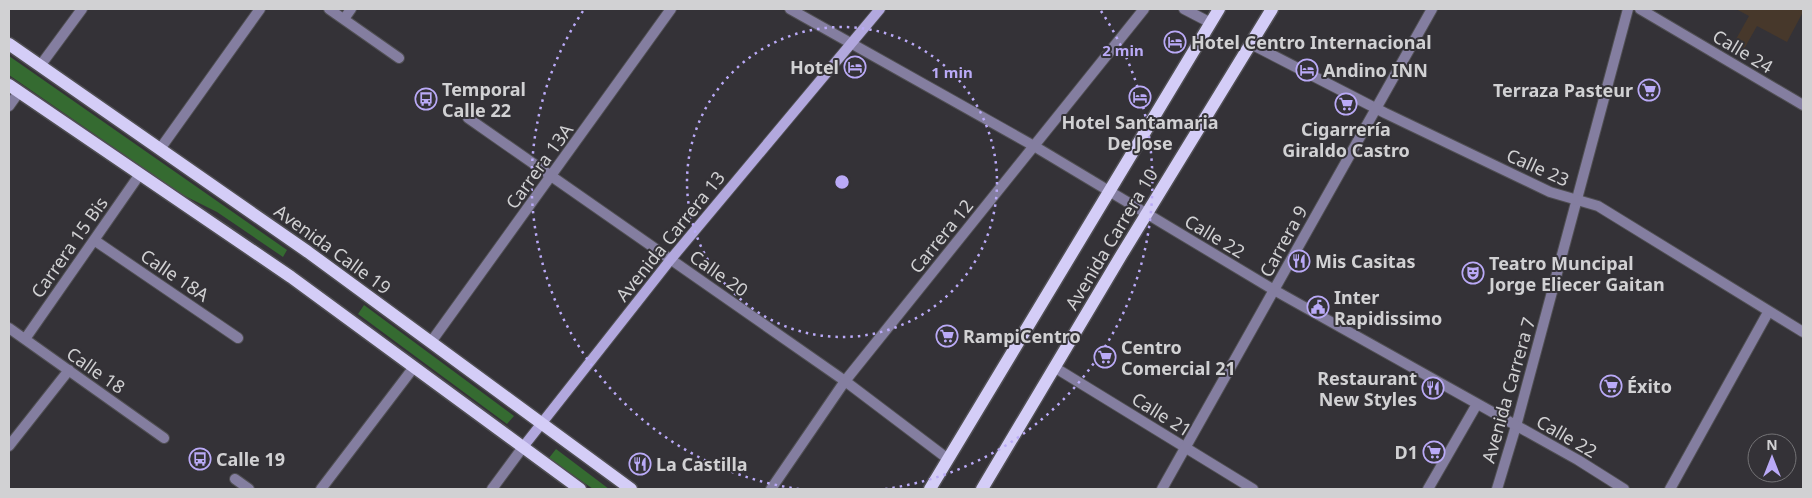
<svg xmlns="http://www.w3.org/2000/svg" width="1812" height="498" font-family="'Noto Sans',sans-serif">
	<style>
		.commercial { fill: #47382b }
		.green { fill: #356b31 }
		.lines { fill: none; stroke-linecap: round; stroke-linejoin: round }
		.pedestrian-casing { stroke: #504f53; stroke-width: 12 }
		.minor-casing { stroke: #504f53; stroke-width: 12 }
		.tertiary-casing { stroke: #504f53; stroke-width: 12 }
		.secondary-casing { stroke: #504f53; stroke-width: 12 }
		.primary-casing { stroke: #504f53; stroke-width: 15 }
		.pedestrian { stroke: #847ea0; stroke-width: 10 }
		.minor { stroke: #847ea0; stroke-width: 10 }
		.tertiary { stroke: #847ea0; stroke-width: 10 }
		.secondary { stroke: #b2a8de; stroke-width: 10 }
		.primary { stroke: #d4cdf7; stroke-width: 12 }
		.ring { fill: none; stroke: #baaaf7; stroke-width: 2.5; stroke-dasharray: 2.5 5 }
		.labels { text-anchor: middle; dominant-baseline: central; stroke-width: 4; stroke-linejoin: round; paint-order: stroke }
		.poi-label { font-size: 18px; font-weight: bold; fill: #d1d1d3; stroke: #343237; text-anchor: start }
		.street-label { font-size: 18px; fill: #d1d1d3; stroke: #343237 }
		.centre { fill: #baaaf7; stroke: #343237; stroke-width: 2.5 }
		.ring-label { font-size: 15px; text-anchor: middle; font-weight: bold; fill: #baaaf7; stroke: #343237; stroke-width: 4; stroke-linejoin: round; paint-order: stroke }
	</style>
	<rect width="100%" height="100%" fill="#343237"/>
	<!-- commercial -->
	<path class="commercial" d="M 1736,9 L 1803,9 L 1803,12 L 1787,42 L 1757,26 L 1740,56 L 1730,50 L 1749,16 Z"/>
	<!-- green -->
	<path class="green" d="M 9,56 L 287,250 L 283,257 L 217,212 L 181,194 L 9,75 Z
		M 364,305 L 514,416 L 507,424 L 358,314 Z
		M 556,449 L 609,489 L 593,489 L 549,458 Z"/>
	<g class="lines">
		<!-- pedestrian casing -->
		<g class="pedestrian-casing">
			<path id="pedestrian" d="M 1497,489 L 1516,426 L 1628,9
				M 1670,489 L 1766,316"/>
		</g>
		<!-- minor casing -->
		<g class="minor-casing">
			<path id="minor" d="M 329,9 L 399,58
				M 1184,9 L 1211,23
				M 344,19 L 351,9
				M 1251,44 L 1385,113 L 1550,192 L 1598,206 L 1803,332
				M 40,66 L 82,9
				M 9,106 L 19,92
				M 468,118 L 845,381 L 948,459
				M 160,149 L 260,9
				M 94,240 L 238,338
				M 9,328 L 164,438
				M 25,339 L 140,174
				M 431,342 L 671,9
				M 1054,367 L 1253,489
				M 9,446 L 69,370
				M 235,479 L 249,489
				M 321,489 L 414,367"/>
		</g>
		<!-- tertiary casing -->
		<g class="tertiary-casing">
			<path id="tertiary" d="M 790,9 L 1034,146 L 1274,290 L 1578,460 L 1624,489
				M 1640,9 L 1803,105
				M 492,489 L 523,447
				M 771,489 L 845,381 L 1144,9
				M 1162,489 L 1432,9
				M 1428,489 L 1477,404"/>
		</g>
		<!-- secondary casing -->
		<g class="secondary-casing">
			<path id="secondary" d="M 523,447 L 671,259 L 880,9"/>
		</g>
		<!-- primary casing -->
		<g class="primary-casing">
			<path id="primary" d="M 9,44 L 308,252 L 631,489
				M 9,85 L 291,277 L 580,489
				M 930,489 L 1219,9
				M 982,489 L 1122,254 L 1272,9"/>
		</g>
		<!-- pedestrian -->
		<use href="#pedestrian" class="pedestrian"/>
		<!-- minor -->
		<use href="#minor" class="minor"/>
		<!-- tertiary -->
		<use href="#tertiary" class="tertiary"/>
		<!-- secondary -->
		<use href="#secondary" class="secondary"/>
		<!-- primary -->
		<use href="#primary" class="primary"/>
	</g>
	<!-- distance rings -->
	<g class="ring">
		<circle cx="842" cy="182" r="155"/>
		<path d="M799 489A310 310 0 0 1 583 11M1101 11A310 310 0 0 1 885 489"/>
	</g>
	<!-- icons -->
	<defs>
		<g id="hotel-ring" transform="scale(1.125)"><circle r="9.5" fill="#343237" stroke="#baaaf7" stroke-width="1.5"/><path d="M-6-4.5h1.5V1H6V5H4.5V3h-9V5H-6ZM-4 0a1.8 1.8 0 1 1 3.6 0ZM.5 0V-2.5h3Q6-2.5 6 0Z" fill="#baaaf7"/></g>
		<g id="supermarket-ring" transform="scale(1.125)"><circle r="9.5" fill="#343237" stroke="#baaaf7" stroke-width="1.5"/><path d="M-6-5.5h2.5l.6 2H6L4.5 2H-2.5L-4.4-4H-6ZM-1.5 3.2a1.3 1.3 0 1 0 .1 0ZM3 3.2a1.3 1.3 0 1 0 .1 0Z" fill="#baaaf7"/></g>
		<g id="bus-ring" transform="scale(1.125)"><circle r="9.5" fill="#343237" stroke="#baaaf7" stroke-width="1.5"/><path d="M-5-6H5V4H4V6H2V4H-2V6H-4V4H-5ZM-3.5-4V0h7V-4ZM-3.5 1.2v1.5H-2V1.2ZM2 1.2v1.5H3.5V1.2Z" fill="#baaaf7"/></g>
		<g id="restaurant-ring" transform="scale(1.125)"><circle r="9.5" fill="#343237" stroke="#baaaf7" stroke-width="1.5"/><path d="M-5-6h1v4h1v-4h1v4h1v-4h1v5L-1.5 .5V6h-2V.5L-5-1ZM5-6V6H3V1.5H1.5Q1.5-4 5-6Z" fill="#baaaf7"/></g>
		<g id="theatre-ring" transform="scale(1.125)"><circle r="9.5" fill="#343237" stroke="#baaaf7" stroke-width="1.5"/><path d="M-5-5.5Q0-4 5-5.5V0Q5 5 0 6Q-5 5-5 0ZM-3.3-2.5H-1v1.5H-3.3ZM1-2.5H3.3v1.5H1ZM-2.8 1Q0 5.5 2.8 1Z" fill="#baaaf7"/></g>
		<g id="civic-ring" transform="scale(1.125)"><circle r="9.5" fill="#343237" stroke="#baaaf7" stroke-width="1.5"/><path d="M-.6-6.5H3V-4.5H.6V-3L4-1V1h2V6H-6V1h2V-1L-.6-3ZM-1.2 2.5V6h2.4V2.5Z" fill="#baaaf7"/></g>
	</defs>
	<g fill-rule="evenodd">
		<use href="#hotel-ring" x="1175" y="42"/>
		<use href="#hotel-ring" x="855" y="67"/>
		<use href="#hotel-ring" x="1307" y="70"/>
		<use href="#supermarket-ring" x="1649" y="90"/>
		<use href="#hotel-ring" x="1140" y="97"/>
		<use href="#bus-ring" x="426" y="99"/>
		<use href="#supermarket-ring" x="1346" y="104"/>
		<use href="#restaurant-ring" x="1299" y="261"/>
		<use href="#theatre-ring" x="1473" y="273"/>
		<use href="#civic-ring" x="1318" y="307"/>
		<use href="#supermarket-ring" x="947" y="336"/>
		<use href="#supermarket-ring" x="1105" y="357"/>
		<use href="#supermarket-ring" x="1611" y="386"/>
		<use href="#restaurant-ring" x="1433" y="388"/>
		<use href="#supermarket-ring" x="1434" y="452"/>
		<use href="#bus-ring" x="200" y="459"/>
		<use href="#restaurant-ring" x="640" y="464"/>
	</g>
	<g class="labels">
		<!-- poi labels -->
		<g class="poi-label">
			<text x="1191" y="42">Hotel Centro Internacional</text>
			<text x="839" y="67" text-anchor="end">Hotel</text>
			<text x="1323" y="70">Andino INN</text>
			<text x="442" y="89">Temporal<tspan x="442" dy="21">Calle 22</tspan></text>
			<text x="1633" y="90" text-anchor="end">Terraza Pasteur</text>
			<text x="1140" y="122" text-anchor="middle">Hotel Santamaria<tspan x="1140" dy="21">De Jose</tspan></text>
			<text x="1346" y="129" text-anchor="middle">Cigarrería<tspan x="1346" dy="21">Giraldo Castro</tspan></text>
			<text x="1315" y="261">Mis Casitas</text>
			<text x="1489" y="263">Teatro Muncipal<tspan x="1489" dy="21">Jorge Eliecer Gaitan</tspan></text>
			<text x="1334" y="297">Inter<tspan x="1334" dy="21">Rapidissimo</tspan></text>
			<text x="963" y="336">RampiCentro</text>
			<text x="1121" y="347">Centro<tspan x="1121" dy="21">Comercial 21</tspan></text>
			<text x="1417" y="378" text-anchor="end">Restaurant<tspan x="1417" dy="21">New Styles</tspan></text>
			<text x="1627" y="386">Éxito</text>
			<text x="1418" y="452" text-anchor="end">D1</text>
			<text x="216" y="459">Calle 19</text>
			<text x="656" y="464">La Castilla</text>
		</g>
		<!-- street labels -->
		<g class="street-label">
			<text transform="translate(1743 51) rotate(31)">Calle 24</text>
			<text transform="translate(539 166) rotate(-54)">Carrera 13A</text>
			<text transform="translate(1538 167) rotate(24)">Calle 23</text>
			<text transform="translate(670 236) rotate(-51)">Avenida Carrera 13</text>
			<text transform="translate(941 236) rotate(-51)">Carrera 12</text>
			<text transform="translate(1215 236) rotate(31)">Calle 22</text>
			<text transform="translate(1111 239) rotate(-59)">Avenida Carrera 10</text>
			<text transform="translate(1283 241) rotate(-61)">Carrera 9</text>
			<text transform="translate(69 247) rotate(-55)">Carrera 15 Bis</text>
			<text transform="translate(333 249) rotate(36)">Avenida Calle 19</text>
			<text transform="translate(719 273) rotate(35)">Calle 20</text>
			<text transform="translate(175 275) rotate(34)">Calle 18A</text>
			<text transform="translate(96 370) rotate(35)">Calle 18</text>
			<text transform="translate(1508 390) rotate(-74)">Avenida Carrera 7</text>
			<text transform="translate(1162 414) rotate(32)">Calle 21</text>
			<text transform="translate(1567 436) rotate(30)">Calle 22</text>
		</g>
	</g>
	<circle cx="842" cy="182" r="8" class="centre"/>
	<g class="ring-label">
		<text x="1123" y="56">2 min</text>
		<text x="952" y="78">1 min</text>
	</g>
	<!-- border -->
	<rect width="1812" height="498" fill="none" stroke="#d1d1d3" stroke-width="20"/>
	<!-- north arrow -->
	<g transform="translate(1772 458)"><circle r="24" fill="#343237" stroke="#737275"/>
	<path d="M0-4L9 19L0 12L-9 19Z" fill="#baaaf7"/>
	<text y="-8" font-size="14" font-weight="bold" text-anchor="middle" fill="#d1d1d3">N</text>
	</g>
</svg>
